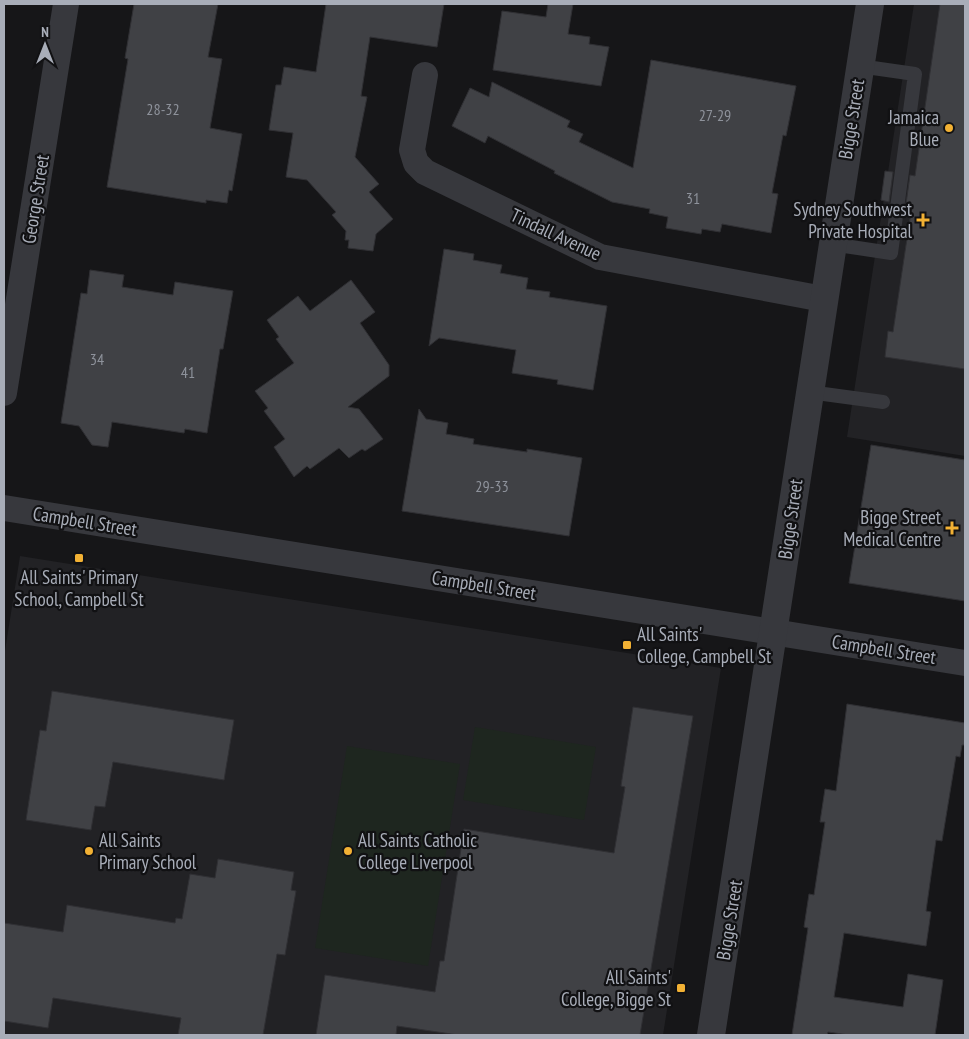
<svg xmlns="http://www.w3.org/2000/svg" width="969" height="1039" font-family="'PT Sans Narrow',sans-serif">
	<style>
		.built { fill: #222225 }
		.green { fill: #1e261f }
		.building { fill: #404145; stroke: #303034 }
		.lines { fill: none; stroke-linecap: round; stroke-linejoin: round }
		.service { stroke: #37383d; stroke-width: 14 }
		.minor { stroke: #37383d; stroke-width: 26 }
		.tertiary { stroke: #37383d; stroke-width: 28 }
		.poi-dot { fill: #f2b134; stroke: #111113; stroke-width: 2 }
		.labels { text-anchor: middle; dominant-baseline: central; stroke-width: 4.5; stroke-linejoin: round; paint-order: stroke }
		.number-label { font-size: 16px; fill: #8e929b }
		.poi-label { font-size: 19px; fill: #a8adb8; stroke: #111113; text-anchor: end }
		.street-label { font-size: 19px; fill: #a8adb8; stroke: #111113 }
	</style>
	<rect width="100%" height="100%" fill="#161618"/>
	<!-- built -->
	<path class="built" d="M 914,4 L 965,4 L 965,456 L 847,437 Z
		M 20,556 L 721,668 L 663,1035 L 4,1035 L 4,657 Z"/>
	<!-- green -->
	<path class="green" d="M 475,727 L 596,747 L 584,820 L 463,800 Z
		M 347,746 L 460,764 L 428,966 L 315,948 Z"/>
	<!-- building -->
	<path class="building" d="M 134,4 L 218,4 L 208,57 L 222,59 L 210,128 L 242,134 L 232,191 L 229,190 L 227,203 L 206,200 L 206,203 L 107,187 L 128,59 L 125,58 Z
		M 326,4 L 444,4 L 437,47 L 370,37 L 361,96 L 367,97 L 355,157 L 379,184 L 369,192 L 393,219 L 376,234 L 373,251 L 348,248 L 349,240 L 345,240 L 346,231 L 332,215 L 336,212 L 307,180 L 286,177 L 293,133 L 269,130 L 276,85 L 281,85 L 284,67 L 316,72 Z
		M 548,4 L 573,4 L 568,34 L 590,37 L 589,44 L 609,47 L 601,86 L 493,70 L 502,11 L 546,17 Z
		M 940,4 L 965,4 L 965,369 L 885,357 L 888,331 L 893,332 L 912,205 L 906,204 L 910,175 L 915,176 Z
		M 651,60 L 796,86 L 786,136 L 783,135 L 772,193 L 778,194 L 771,233 L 722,224 L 720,232 L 702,229 L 701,234 L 666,228 L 668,217 L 649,213 L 650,209 L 612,202 L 554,173 L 555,171 L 488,136 L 485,143 L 452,126 L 470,88 L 489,97 L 492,82 L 570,121 L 567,127 L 583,134 L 579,142 L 633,168 Z
		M 885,171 L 893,172 L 889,202 L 881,200 Z
		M 444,249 L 474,254 L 473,260 L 502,265 L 500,273 L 528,278 L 526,289 L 550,292 L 549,297 L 607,306 L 593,390 L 557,384 L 558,380 L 512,373 L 516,350 L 439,338 L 429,346 Z
		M 90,270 L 124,275 L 122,287 L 173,295 L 175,282 L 233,291 L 223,349 L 220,349 L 207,433 L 185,429 L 184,433 L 112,422 L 108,447 L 92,445 L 79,426 L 61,423 L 81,293 L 87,294 Z
		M 351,280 L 375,312 L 360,323 L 389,365 L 389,376 L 348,407 L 359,409 L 383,439 L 365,451 L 362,449 L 349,458 L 339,448 L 310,469 L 307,466 L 294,477 L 274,447 L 285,439 L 264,411 L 268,408 L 255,391 L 294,363 L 276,339 L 279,337 L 267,320 L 298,296 L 310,311 Z
		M 419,409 L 426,419 L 448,423 L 446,434 L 474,439 L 473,444 L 527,452 L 527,449 L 582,458 L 569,536 L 402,511 Z
		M 871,445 L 965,460 L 965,601 L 849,583 Z
		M 52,691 L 234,720 L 224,780 L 113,762 L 105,807 L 95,806 L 91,830 L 26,820 L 40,730 L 46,731 Z
		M 847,704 L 965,723 L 965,745 L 962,745 L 960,757 L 956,756 L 942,841 L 936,840 L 926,911 L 931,912 L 926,946 L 844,933 L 834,997 L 903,1007 L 908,974 L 943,980 L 935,1035 L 849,1035 L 828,1032 L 827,1035 L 792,1035 L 808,928 L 804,927 L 809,894 L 814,895 L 825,822 L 820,822 L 825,789 L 836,791 Z
		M 633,707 L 693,716 L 640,1035 L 458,1035 L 397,1026 L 396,1035 L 316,1035 L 325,975 L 435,992 L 440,961 L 444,961 L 464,829 L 614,853 L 625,787 L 621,786 Z
		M 218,859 L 294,872 L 291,890 L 296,891 L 285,955 L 277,954 L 263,1035 L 178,1035 L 181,1018 L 53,998 L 48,1028 L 4,1021 L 4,923 L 63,932 L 67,905 L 175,923 L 176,918 L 182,919 L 190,874 L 215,878 Z"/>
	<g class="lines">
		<!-- service -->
		<path class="service" d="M 831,244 L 891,253 L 915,74 L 859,66
			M 809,392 L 883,402"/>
		<!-- minor -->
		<path class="minor" d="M 425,75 L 412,150 L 416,163 L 425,172 L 600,257 L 823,299
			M 4,393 L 66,4
			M 4,508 L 965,663"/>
		<!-- tertiary -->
		<path class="tertiary" d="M 711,1035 L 870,4"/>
	</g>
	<!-- markers -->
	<g class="poi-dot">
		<circle cx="949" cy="128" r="5"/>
		<path d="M920.5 212.5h5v5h5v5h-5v5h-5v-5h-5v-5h5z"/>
		<path d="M949.5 520.5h5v5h5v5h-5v5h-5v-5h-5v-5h5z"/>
		<rect x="74" y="553" width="10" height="10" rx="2.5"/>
		<rect x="622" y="640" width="10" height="10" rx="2.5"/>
		<circle cx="89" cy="851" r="5"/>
		<circle cx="348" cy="851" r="5"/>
		<rect x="676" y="983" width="10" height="10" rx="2.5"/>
	</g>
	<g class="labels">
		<!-- number labels -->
		<g class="number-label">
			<text x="163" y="109">28-32</text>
			<text x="715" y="115">27-29</text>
			<text x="693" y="198">31</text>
			<text x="97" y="359">34</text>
			<text x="188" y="372">41</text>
			<text x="492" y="486">29-33</text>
		</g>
		<!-- poi labels -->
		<g class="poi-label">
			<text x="939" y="117">Jamaica<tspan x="939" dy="22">Blue</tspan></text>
			<text x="912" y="209">Sydney Southwest<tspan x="912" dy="22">Private Hospital</tspan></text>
			<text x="941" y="517">Bigge Street<tspan x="941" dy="22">Medical Centre</tspan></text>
			<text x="79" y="577" text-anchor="middle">All Saints' Primary<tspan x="79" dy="22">School, Campbell St</tspan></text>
			<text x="637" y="634" text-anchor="start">All Saints'<tspan x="637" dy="22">College, Campbell St</tspan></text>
			<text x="99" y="840" text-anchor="start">All Saints<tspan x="99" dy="22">Primary School</tspan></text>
			<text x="358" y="840" text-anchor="start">All Saints Catholic<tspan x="358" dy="22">College Liverpool</tspan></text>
			<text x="671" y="977">All Saints'<tspan x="671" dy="22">College, Bigge St</tspan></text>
		</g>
		<!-- street labels -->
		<g class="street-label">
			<text transform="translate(851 119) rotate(-81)">Bigge Street</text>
			<text transform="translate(35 199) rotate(-81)">George Street</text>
			<text transform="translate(556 234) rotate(25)">Tindall Avenue</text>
			<text transform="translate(790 519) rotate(-82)">Bigge Street</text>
			<text transform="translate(85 521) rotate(9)">Campbell Street</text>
			<text transform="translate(484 585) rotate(9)">Campbell Street</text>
			<text transform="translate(884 649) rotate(9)">Campbell Street</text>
			<text transform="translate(729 920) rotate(-81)">Bigge Street</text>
		</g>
	</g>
	<!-- border -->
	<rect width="969" height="1039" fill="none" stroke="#a8adb8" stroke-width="10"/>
	<!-- north arrow -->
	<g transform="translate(45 45)" stroke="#111113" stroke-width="4" paint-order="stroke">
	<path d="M0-4L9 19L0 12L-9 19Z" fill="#a8adb8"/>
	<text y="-8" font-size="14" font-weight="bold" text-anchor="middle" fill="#a8adb8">N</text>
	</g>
</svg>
